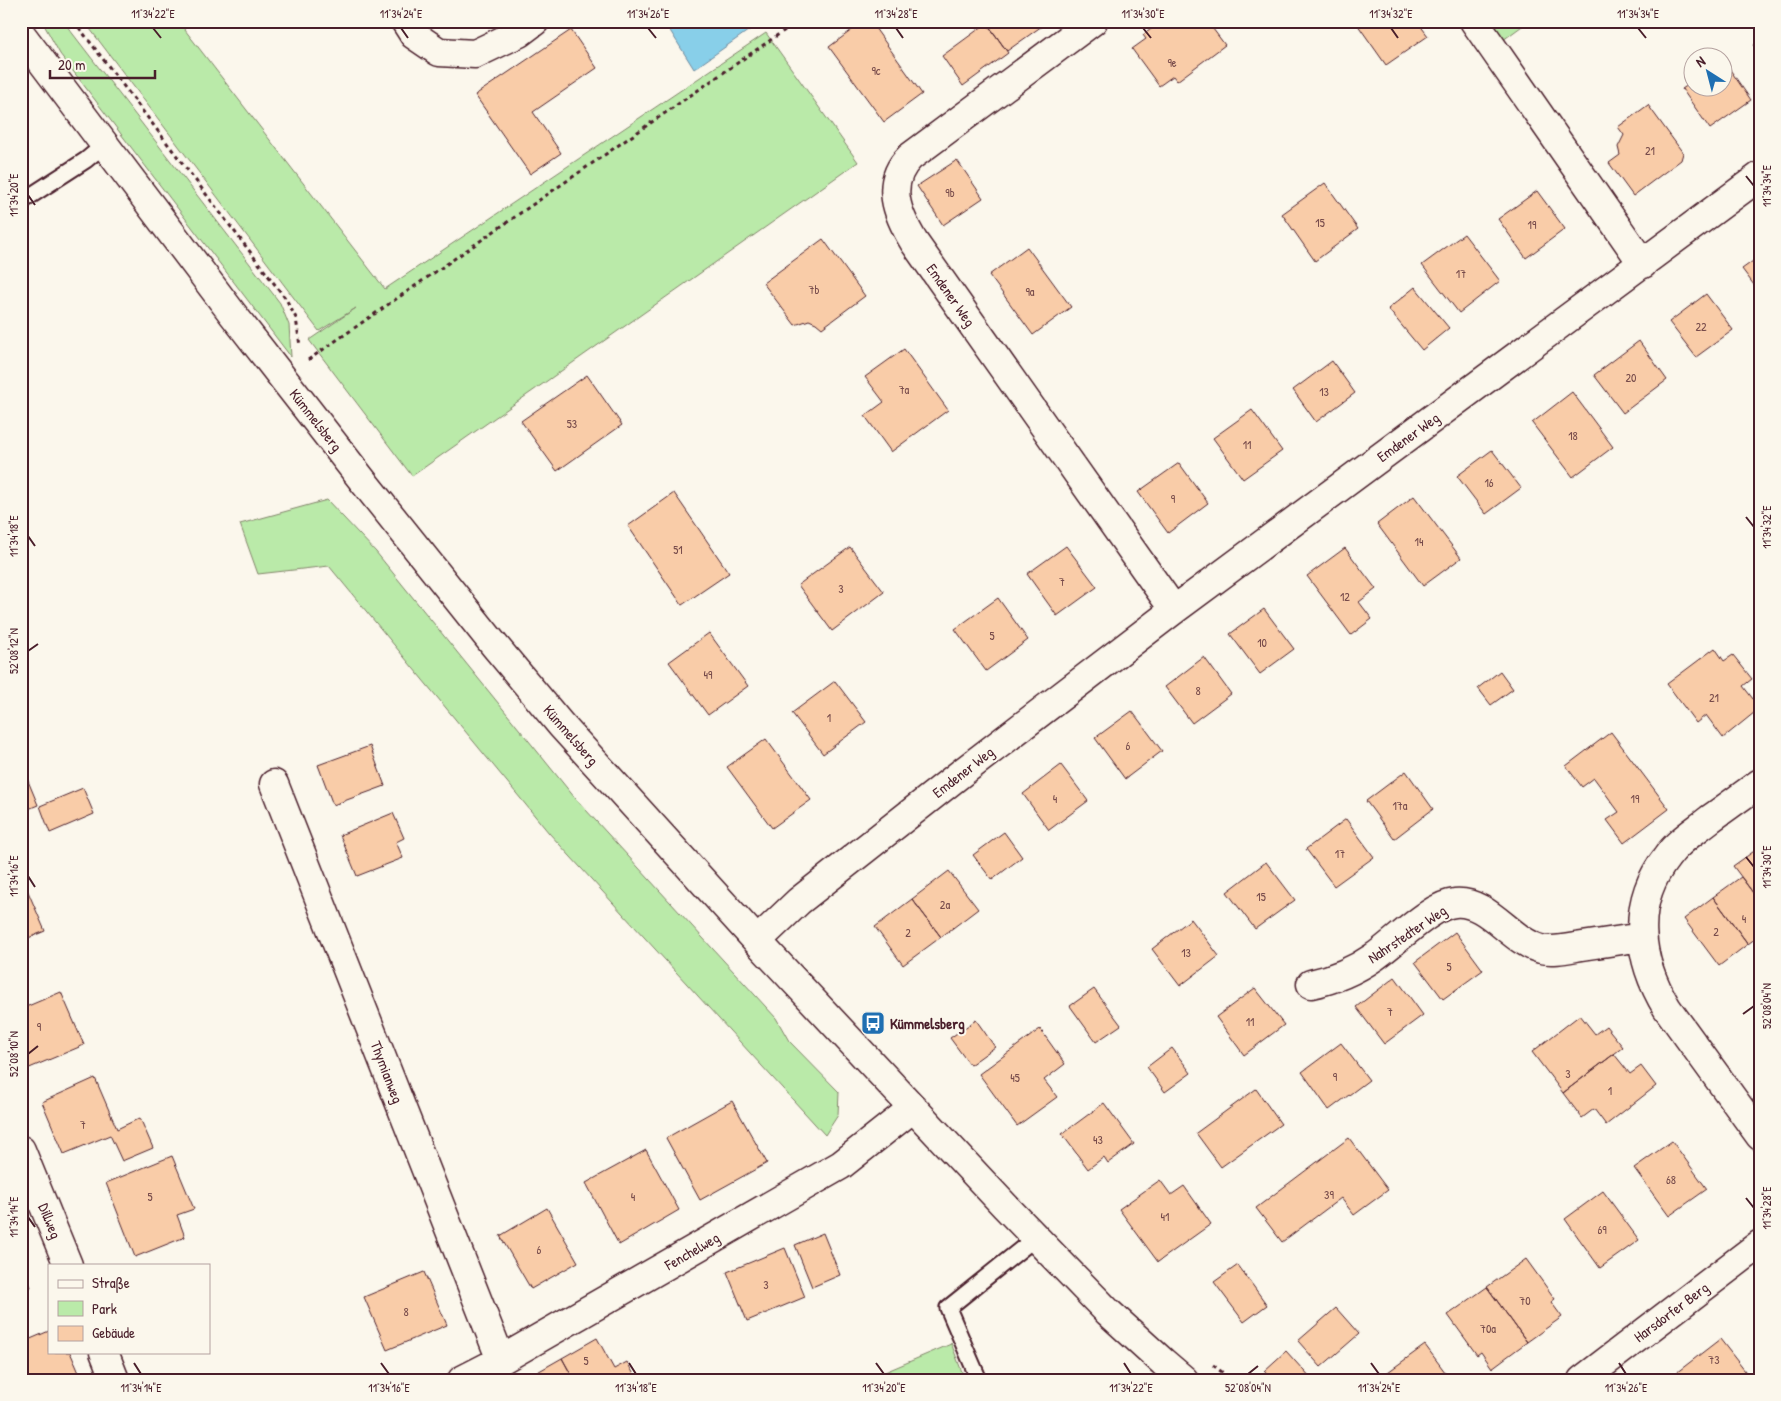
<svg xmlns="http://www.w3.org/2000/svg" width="1781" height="1401" font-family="'Patrick Hand',sans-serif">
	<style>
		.green { fill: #baeaa9; stroke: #82846a }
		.water { fill: #88cfe9; stroke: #6f899d }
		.building { fill: #f9cca8; stroke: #4a1f2b }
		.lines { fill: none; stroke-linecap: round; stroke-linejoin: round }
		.service-casing { stroke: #4a1f2b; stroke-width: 19 }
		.minor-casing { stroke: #4a1f2b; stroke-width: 31 }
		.secondary-casing { stroke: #4a1f2b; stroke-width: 31 }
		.path { stroke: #4a1f2b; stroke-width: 3; stroke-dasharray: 4 4; stroke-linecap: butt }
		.service { stroke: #fbf7ec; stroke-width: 15 }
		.minor { stroke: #fbf7ec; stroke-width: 28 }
		.secondary { stroke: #fbf7ec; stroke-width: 28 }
		.ticks { fill: none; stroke: #4a1f2b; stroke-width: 2 }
		.labels { text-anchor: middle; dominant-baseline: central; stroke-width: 4; stroke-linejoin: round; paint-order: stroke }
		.number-label { font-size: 12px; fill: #764a4a }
		.street-label { font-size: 15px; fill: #4a1f2b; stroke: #fbf7ec }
		.poi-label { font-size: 15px; font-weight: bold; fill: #4a1f2b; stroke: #fbf7ec; text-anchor: start }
		.neatline { fill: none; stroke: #4a1f2b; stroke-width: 2 }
		.ticks-label { font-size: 12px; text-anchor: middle; fill: #4a1f2b }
	</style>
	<rect width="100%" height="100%" fill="#fbf7ec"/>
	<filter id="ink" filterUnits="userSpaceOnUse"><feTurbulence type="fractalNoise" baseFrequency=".02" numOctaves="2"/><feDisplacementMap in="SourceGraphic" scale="10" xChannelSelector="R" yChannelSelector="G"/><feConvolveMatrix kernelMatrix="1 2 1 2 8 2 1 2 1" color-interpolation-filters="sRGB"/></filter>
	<g filter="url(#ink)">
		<!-- green -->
		<path class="green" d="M 42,21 L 63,21 L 280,303 L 289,325 L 291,357 L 60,54 Z
			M 84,21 L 178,21 L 385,289 L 766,33 L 858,162 L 412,476 L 309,340 L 356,308 L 319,331 Z
			M 1485,21 L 1529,21 L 1499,43 Z
			M 327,500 L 376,552 L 575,798 L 776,1018 L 789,1041 L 839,1092 L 838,1115 L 825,1135 L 549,833 L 329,566 L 258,574 L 240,524 Z
			M 951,1343 L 965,1380 L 866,1380 L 951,1344 Z"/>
		<!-- water -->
		<path class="water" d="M 664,21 L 762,21 L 694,69 Z"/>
		<!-- building -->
		<path class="building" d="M 864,21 L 870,21 L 922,94 L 884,122 L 829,47 Z
			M 994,21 L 1011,22 L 1049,21 L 1007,51 L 988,25 Z
			M 1162,21 L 1207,21 L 1225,45 L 1177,81 L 1173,76 L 1159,86 L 1132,49 L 1146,39 L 1143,35 Z
			M 1355,21 L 1417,21 L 1428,36 L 1386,65 Z
			M 987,23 L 1008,53 L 963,86 L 942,56 Z
			M 571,30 L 597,68 L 533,112 L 561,153 L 530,174 L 475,95 Z
			M 1760,40 L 1760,52 L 1754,45 Z
			M 1724,61 L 1751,100 L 1710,129 L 1682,89 L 1694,81 L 1694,88 L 1724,88 Z
			M 1648,105 L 1683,153 L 1681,160 L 1633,196 L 1609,163 L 1620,155 L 1618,147 L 1624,135 L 1618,127 Z
			M 957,160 L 983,198 L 943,225 L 917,186 Z
			M 1325,183 L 1358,229 L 1315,261 L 1282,214 Z
			M 1537,191 L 1565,229 L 1526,258 L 1498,219 Z
			M 1464,234 L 1500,281 L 1459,313 L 1422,265 Z
			M 823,239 L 865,296 L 822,328 L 816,323 L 809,320 L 795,325 L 763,283 Z
			M 1027,247 L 1071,307 L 1033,335 L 989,275 Z
			M 1760,256 L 1760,293 L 1742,269 Z
			M 1415,287 L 1449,328 L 1422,350 L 1388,309 Z
			M 1706,294 L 1733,330 L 1696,357 L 1669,322 Z
			M 1639,341 L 1667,380 L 1623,413 L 1594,375 Z
			M 904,349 L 948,410 L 891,452 L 865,416 L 884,402 L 865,377 Z
			M 1332,361 L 1355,393 L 1316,422 L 1293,390 Z
			M 587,375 L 622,425 L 557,471 L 521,421 Z
			M 1572,392 L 1613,447 L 1573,477 L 1532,423 Z
			M 1252,410 L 1282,451 L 1243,479 L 1213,438 Z
			M 1492,450 L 1521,488 L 1486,514 L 1457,476 Z
			M 1179,463 L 1208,503 L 1168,533 L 1138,492 Z
			M 674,493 L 729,573 L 682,605 L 628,526 Z
			M 1414,496 L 1461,558 L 1423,586 L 1377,524 Z
			M 1066,546 L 1097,587 L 1057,616 L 1027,574 Z
			M 850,547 L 884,592 L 832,631 L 798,585 Z
			M 1345,548 L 1376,589 L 1359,602 L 1372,619 L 1351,635 L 1307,576 Z
			M 998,598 L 1028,640 L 986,671 L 955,629 Z
			M 1264,609 L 1294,649 L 1260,674 L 1230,634 Z
			M 709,633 L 748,686 L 708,715 L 669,662 Z
			M 1715,648 L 1724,661 L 1733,655 L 1752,679 L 1743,686 L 1760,708 L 1723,738 L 1706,715 L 1696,723 L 1667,684 Z
			M 1204,657 L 1231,694 L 1192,723 L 1165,687 Z
			M 1500,671 L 1513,689 L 1491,705 L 1478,688 Z
			M 835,681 L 866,722 L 823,754 L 792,713 Z
			M 1132,711 L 1162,751 L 1125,779 L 1095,738 Z
			M 1611,732 L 1669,809 L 1624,843 L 1607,820 L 1619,812 L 1594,778 L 1582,787 L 1566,766 Z
			M 766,739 L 811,800 L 772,828 L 727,767 Z
			M 370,746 L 385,786 L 333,805 L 318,765 Z
			M 21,764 L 38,805 L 21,812 Z
			M 1061,765 L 1088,801 L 1049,830 L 1023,794 Z
			M 1406,771 L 1433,809 L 1394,839 L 1366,801 Z
			M 83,788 L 94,814 L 50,833 L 40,806 Z
			M 393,813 L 404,838 L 396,842 L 403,858 L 357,876 L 340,835 Z
			M 1346,819 L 1374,857 L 1334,886 L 1306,849 Z
			M 1004,832 L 1022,857 L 992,880 L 973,855 Z
			M 1760,847 L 1760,902 L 1733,866 Z
			M 1266,862 L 1295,900 L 1255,929 L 1227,892 Z
			M 949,871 L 978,909 L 941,937 L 912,899 Z
			M 1741,877 L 1760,902 L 1760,935 L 1748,944 L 1713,897 Z
			M 26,887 L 45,931 L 21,941 L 21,889 Z
			M 1713,897 L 1748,944 L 1719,966 L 1684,919 Z
			M 912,899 L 941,937 L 903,965 L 875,927 Z
			M 1191,919 L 1219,956 L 1180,986 L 1152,949 Z
			M 1455,932 L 1483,970 L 1443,999 L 1415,962 Z
			M 1395,977 L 1423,1015 L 1384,1044 L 1356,1007 Z
			M 1255,988 L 1284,1025 L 1244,1055 L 1216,1017 Z
			M 1094,989 L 1121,1025 L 1096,1042 L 1070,1006 Z
			M 61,992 L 84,1045 L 27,1069 L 21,1054 L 21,1009 Z
			M 1580,1015 L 1595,1034 L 1606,1026 L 1623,1047 L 1563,1093 L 1532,1052 Z
			M 976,1020 L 995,1047 L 970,1065 L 950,1038 Z
			M 1040,1029 L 1065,1064 L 1044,1080 L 1057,1097 L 1017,1126 L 979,1074 Z
			M 1341,1043 L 1369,1080 L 1329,1110 L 1302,1072 Z
			M 1172,1048 L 1191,1073 L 1165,1092 L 1147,1067 Z
			M 1614,1054 L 1630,1074 L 1641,1066 L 1656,1086 L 1606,1125 L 1594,1109 L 1582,1118 L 1563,1093 Z
			M 95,1078 L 117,1129 L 140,1118 L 153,1148 L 122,1161 L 110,1135 L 64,1154 L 42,1102 Z
			M 1256,1089 L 1281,1124 L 1221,1167 L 1196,1133 Z
			M 732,1101 L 767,1163 L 700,1200 L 666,1138 Z
			M 1104,1103 L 1134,1144 L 1108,1163 L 1104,1157 L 1088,1169 L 1062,1134 Z
			M 1349,1138 L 1388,1190 L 1354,1215 L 1341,1198 L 1282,1242 L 1256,1208 Z
			M 1672,1141 L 1707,1189 L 1669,1216 L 1634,1168 Z
			M 646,1150 L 679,1210 L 619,1245 L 586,1183 Z
			M 172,1156 L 194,1209 L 177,1215 L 185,1237 L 135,1257 L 106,1183 Z
			M 1160,1180 L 1171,1195 L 1184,1186 L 1211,1224 L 1158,1262 L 1119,1209 Z
			M 1603,1191 L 1639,1240 L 1600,1268 L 1565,1219 Z
			M 547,1208 L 578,1262 L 531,1289 L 500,1236 Z
			M 823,1233 L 840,1275 L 812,1287 L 795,1245 Z
			M 785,1248 L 805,1297 L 747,1321 L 727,1272 Z
			M 1526,1259 L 1555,1299 L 1551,1302 L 1562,1317 L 1527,1342 L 1487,1287 Z
			M 1238,1265 L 1267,1305 L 1244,1322 L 1214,1282 Z
			M 21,1266 L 31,1287 L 21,1291 Z
			M 424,1272 L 447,1325 L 387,1350 L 364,1297 Z
			M 1487,1287 L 1527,1342 L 1492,1368 L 1481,1352 L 1477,1355 L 1448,1315 Z
			M 1336,1308 L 1359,1334 L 1321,1367 L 1298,1341 Z
			M 49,1331 L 49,1352 L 70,1352 L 80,1375 L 68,1380 L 21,1380 L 21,1343 Z
			M 597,1338 L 614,1369 L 627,1362 L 637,1380 L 574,1380 L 562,1358 Z
			M 1720,1339 L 1752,1380 L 1667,1380 Z
			M 1425,1345 L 1448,1376 L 1443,1380 L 1377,1380 Z
			M 1286,1351 L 1312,1380 L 1272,1380 L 1264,1371 Z
			M 562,1358 L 574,1380 L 528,1380 L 527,1378 Z"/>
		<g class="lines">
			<!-- service casing -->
			<g class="service-casing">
				<path id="service" d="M 21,202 L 86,160 L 104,145
					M 979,1380 L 948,1308 L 1035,1238"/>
			</g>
			<!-- minor casing -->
			<g class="minor-casing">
				<path id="minor" d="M 405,21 L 414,35 L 439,52 L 475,54 L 519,33 L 535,21
					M 1093,21 L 910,157 C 884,183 897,214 914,242 L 1174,610
					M 1474,21 L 1643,264
					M 1760,783 C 1743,795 1727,807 1710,819 C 1695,831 1678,841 1667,857 C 1630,904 1638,960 1667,1008 L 1760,1136
					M 274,784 L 501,1360
					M 757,941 L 799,901 L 964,771 L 1174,610 L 1760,176
					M 1311,984 C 1335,979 1354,971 1374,957 C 1395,943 1431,905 1455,903 C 1488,900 1510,941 1541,949 C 1554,952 1569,948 1582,946 C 1602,943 1622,940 1642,937
					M 21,1150 L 68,1265
					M 104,1352 L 115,1380
					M 462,1380 L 501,1360 L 841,1165 L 913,1108
					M 1582,1380 L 1760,1244"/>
			</g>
			<!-- secondary casing -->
			<g class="secondary-casing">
				<path id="secondary" d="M 21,34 L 232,313 L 363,481 L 495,646 L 561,725 L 757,941 L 1005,1206 L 1108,1312 L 1163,1362 L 1184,1380"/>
			</g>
			<!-- path -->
			<path class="path" d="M 74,21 L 286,299 L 296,318 L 300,346
				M 308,360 L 798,21
				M 1213,1365 L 1232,1380"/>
			<!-- service -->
			<use href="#service" class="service"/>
			<!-- minor -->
			<use href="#minor" class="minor"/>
			<!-- secondary -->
			<use href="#secondary" class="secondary"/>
		</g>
	</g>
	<!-- ticks -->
	<path class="ticks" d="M 153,28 L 161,38M 401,28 L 408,38M 648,28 L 656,38M 896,28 L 903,38M 1143,28 L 1151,38M 1391,28 L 1398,38M 1638,28 L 1646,38M 1746,176 L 1754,186M 28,195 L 35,205M 1746,517 L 1754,527M 28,536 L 35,546M 28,651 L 38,644M 1746,857 L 1754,867M 28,876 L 35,887M 1743,1014 L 1754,1006M 28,1054 L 38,1046M 1746,1198 L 1754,1208M 28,1217 L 35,1227M 134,1363 L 141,1374M 381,1363 L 389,1374M 629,1363 L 636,1374M 876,1363 L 884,1374M 1124,1363 L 1131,1374M 1371,1363 L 1379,1374M 1619,1363 L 1626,1374M 1248,1374 L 1258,1366"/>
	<!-- icons -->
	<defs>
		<g id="bus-square" transform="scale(1.25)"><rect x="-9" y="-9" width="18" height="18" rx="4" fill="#1f6fb2" stroke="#fbf7ec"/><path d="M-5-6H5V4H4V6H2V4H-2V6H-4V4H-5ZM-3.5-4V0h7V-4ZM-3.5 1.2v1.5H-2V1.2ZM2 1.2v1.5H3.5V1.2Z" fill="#fff"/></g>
	</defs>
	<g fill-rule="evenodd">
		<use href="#bus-square" x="873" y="1023"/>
	</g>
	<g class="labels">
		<!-- number labels -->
		<g class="number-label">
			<text x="1172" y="62">9e</text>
			<text x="876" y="70">9c</text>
			<text x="1650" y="150">21</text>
			<text x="950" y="192">9b</text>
			<text x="1320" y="222">15</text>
			<text x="1532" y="224">19</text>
			<text x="1461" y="273">17</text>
			<text x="814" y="289">7b</text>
			<text x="1030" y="291">9a</text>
			<text x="1701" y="326">22</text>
			<text x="1631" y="377">20</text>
			<text x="904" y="389">7a</text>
			<text x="1324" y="391">13</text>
			<text x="572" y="423">53</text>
			<text x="1573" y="435">18</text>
			<text x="1247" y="444">11</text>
			<text x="1489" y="482">16</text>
			<text x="1173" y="498">9</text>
			<text x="1419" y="541">14</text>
			<text x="678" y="549">51</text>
			<text x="1062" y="581">7</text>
			<text x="841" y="588">3</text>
			<text x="1345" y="596">12</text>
			<text x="992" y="635">5</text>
			<text x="1262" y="642">10</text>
			<text x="708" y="674">49</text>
			<text x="1198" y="690">8</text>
			<text x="1714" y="697">21</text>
			<text x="829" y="717">1</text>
			<text x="1128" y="745">6</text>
			<text x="1055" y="798">4</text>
			<text x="1635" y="798">19</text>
			<text x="1400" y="805">17a</text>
			<text x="1340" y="853">17</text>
			<text x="1261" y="896">15</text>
			<text x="945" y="904">2a</text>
			<text x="1744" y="918">4</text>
			<text x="1716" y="931">2</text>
			<text x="908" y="932">2</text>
			<text x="1186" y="952">13</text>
			<text x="1449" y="966">5</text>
			<text x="1390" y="1011">7</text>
			<text x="1250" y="1021">11</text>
			<text x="39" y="1026">9</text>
			<text x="1568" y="1073">3</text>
			<text x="1335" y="1076">9</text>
			<text x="1015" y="1077">45</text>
			<text x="1610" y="1090">1</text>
			<text x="83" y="1124">7</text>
			<text x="1098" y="1139">43</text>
			<text x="1671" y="1179">68</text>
			<text x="1329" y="1194">39</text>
			<text x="150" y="1196">5</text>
			<text x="633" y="1196">4</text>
			<text x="1165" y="1216">41</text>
			<text x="1602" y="1229">69</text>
			<text x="539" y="1249">6</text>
			<text x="766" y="1284">3</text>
			<text x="1525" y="1300">70</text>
			<text x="406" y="1311">8</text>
			<text x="1488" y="1328">70a</text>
			<text x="1714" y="1359">73</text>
			<text x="586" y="1360">5</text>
		</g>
		<!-- street labels -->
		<g class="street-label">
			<text transform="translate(951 295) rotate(55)">Emdener Weg</text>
			<text transform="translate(316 420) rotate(52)">Kümmelsberg</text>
			<text transform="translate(1408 437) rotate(-36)">Emdener Weg</text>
			<text transform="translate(571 735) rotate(49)">Kümmelsberg</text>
			<text transform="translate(963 772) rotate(-38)">Emdener Weg</text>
			<text transform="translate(1407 934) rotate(-34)">Nahrstedter Weg</text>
			<text transform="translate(387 1072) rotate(69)">Thymianweg</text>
			<text transform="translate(50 1221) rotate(68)">Dillweg</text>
			<text transform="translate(692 1251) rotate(-30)">Fenchelweg</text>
			<text transform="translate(1671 1312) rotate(-37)">Harsdorfer Berg</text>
		</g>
		<!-- poi labels -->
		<g class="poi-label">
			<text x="890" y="1023">Kümmelsberg</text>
		</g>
	</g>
	<!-- margin -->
	<rect width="1781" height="1401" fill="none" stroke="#fbf7ec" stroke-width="55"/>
	<!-- legend -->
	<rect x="48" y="1264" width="162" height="90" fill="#fbf7ec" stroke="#b4a19f"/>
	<rect x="58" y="1280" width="25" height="8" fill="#fbf7ec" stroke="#b4a19f"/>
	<text x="92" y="1288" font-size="15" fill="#4a1f2b">Straße</text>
	<rect x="58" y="1301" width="25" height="15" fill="#baeaa9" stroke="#b4a19f"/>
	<text x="92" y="1314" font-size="15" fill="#4a1f2b">Park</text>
	<rect x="58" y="1326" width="25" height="15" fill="#f9cca8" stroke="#b4a19f"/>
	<text x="92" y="1338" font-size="15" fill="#4a1f2b">Gebäude</text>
	<!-- north arrow -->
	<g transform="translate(1708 72) rotate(324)"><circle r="24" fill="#fbf7ec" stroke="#b4a19f"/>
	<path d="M0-4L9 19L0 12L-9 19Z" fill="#1f6fb2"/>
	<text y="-8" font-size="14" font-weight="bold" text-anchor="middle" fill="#4a1f2b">N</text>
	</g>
	<!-- scale -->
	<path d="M50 70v8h105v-8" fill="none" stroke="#4a1f2b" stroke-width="2.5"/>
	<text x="58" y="70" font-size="15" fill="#4a1f2b" stroke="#fbf7ec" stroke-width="4" paint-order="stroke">20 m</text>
	<rect x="28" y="28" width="1726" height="1346" class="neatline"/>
	<g class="ticks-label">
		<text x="153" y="18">11°34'22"E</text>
		<text x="401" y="18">11°34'24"E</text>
		<text x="648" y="18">11°34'26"E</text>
		<text x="896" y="18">11°34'28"E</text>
		<text x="1143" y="18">11°34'30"E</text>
		<text x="1391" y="18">11°34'32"E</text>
		<text x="1638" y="18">11°34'34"E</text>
		<text transform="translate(1767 186) rotate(-90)" y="4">11°34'34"E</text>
		<text transform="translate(14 195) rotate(-90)" y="4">11°34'20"E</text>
		<text transform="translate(1767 527) rotate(-90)" y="4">11°34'32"E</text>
		<text transform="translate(14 536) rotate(-90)" y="4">11°34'18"E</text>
		<text transform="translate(14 651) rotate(-90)" y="4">52°08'12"N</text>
		<text transform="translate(1767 867) rotate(-90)" y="4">11°34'30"E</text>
		<text transform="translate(14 876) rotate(-90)" y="4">11°34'16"E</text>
		<text transform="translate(1767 1006) rotate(-90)" y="4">52°08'04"N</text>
		<text transform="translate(14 1054) rotate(-90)" y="4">52°08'10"N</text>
		<text transform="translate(1767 1208) rotate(-90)" y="4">11°34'28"E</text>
		<text transform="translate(14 1217) rotate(-90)" y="4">11°34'14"E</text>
		<text x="141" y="1392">11°34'14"E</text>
		<text x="389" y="1392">11°34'16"E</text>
		<text x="636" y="1392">11°34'18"E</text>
		<text x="884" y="1392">11°34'20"E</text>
		<text x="1131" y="1392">11°34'22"E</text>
		<text x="1248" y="1392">52°08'04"N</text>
		<text x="1379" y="1392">11°34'24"E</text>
		<text x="1626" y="1392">11°34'26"E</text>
	</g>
</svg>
